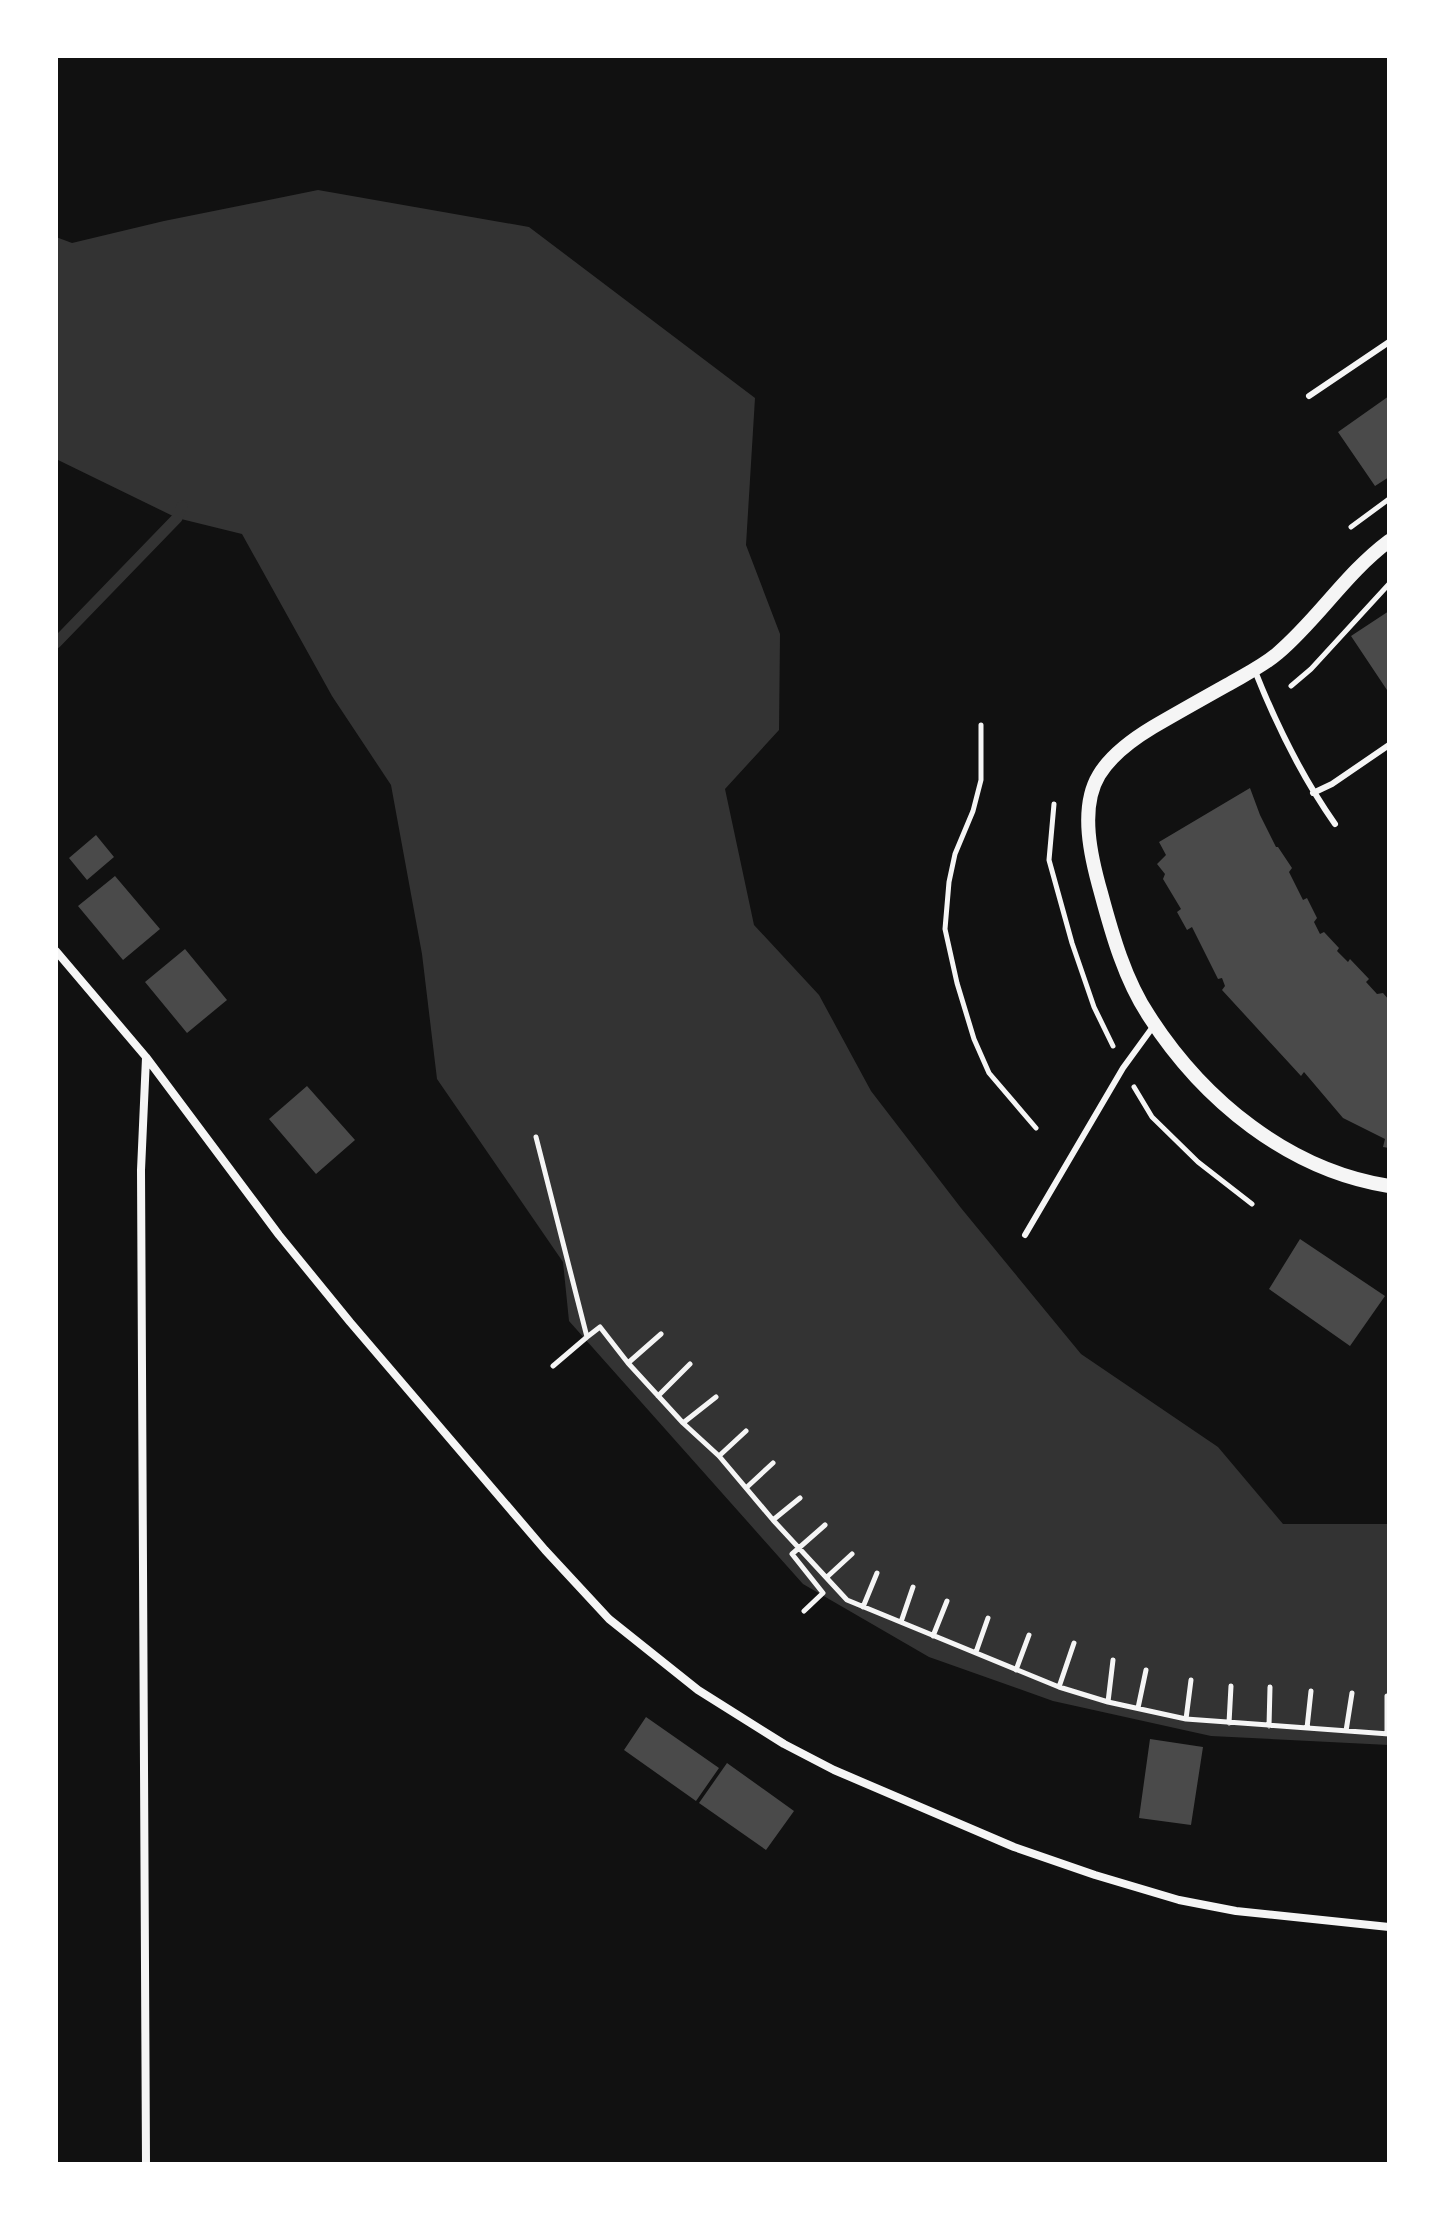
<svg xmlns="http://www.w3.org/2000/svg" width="1445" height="2220" font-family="'Varela Round',sans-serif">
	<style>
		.water { fill: #333 }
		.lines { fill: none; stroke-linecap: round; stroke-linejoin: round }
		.stream { stroke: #333; stroke-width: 11 }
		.building { fill: #4a4a4a }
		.path { stroke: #f5f5f5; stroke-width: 5 }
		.service { stroke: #f5f5f5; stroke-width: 6 }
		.minor { stroke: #f5f5f5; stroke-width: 8 }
		.tertiary { stroke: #f5f5f5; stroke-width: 14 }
	</style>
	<rect width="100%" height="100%" fill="#111"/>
	<!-- water -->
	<path class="water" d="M 318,190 L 529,227 L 755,398 L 746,545 L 780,634 L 779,730 L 725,789 L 754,925 L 819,995 L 871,1091 L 961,1208 L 1081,1354 L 1218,1447 L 1283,1524 L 1389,1524 L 1389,1745 L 1211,1736 L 1053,1701 L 929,1657 L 803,1584 L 569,1321 L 563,1262 L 437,1079 L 422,954 L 391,785 L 332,696 L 242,534 L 177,518 L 56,459 L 56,237 L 72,243 L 164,221 Z"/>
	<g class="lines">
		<!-- stream -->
		<path class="stream" d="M 56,643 L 177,518 L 182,506"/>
	</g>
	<!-- building -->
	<path class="building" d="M 1389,396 L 1389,477 L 1375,486 L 1338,432 Z
		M 1389,611 L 1389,693 L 1351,636 Z
		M 1250,788 L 1260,815 L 1276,847 L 1278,847 L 1292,868 L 1289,872 L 1303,900 L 1307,898 L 1317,918 L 1314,922 L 1320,934 L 1324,932 L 1339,948 L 1337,951 L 1348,962 L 1350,959 L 1369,979 L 1366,982 L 1377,994 L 1383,993 L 1389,1000 L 1389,1148 L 1383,1147 L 1385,1139 L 1343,1118 L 1304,1072 L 1301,1076 L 1222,990 L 1225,986 L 1222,978 L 1218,979 L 1192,927 L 1187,930 L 1177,912 L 1181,909 L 1163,879 L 1165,874 L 1157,864 L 1166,855 L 1159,842 Z
		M 96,835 L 114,857 L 87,880 L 69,858 Z
		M 115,876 L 160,929 L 123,960 L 78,906 Z
		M 185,949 L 227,1000 L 187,1033 L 145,982 Z
		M 307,1086 L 355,1140 L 316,1174 L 269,1119 Z
		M 1300,1239 L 1385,1296 L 1350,1346 L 1269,1289 Z
		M 646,1717 L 719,1768 L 696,1801 L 624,1750 Z
		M 1150,1739 L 1203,1747 L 1191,1825 L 1139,1818 Z
		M 727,1763 L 794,1811 L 766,1850 L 699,1803 Z"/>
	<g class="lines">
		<!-- path -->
		<path class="path" d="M 1351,527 L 1389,499
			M 1291,686 L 1311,669 L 1389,584
			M 981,725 L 981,780 L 973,811 L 955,854 L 949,882 L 945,929 L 957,983 L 974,1039 L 989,1073 L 1036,1128
			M 1054,804 L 1049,860 L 1072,943 L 1094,1007 L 1113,1046
			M 1134,1087 L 1152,1117 L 1198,1162 L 1252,1204
			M 536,1137 L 587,1337 L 600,1327 L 628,1363 L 683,1423 L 719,1456 L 773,1520 L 847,1600 L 1059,1687 L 1108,1702 L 1186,1719 L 1389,1734
			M 628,1363 L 661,1334
			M 553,1366 L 587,1337
			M 658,1396 L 690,1364
			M 683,1423 L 716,1397
			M 719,1456 L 746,1431
			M 746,1488 L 773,1463
			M 773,1520 L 800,1498
			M 827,1577 L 852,1554
			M 863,1607 L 877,1573
			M 804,1611 L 823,1593 L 792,1554 L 825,1525
			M 901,1622 L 913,1587
			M 933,1636 L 947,1601
			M 976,1652 L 988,1618
			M 1016,1670 L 1029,1635
			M 1059,1687 L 1074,1643
			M 1108,1702 L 1113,1660
			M 1138,1708 L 1146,1670
			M 1186,1719 L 1191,1680
			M 1229,1723 L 1231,1686
			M 1269,1726 L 1270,1687
			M 1307,1728 L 1311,1691
			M 1346,1731 L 1352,1693
			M 1387,1734 L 1387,1696"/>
		<!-- service -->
		<path class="service" d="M 1309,396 L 1389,342
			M 1255,671 C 1276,724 1302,777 1335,824
			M 1313,793 L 1332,784 L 1389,745
			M 1025,1235 L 1123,1068 L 1155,1024"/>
		<!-- minor -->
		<path class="minor" d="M 56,951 L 146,1057 L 279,1235 L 350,1322 L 545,1550 L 609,1619 L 698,1690 L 784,1744 L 834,1770 L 1014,1847 L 1095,1875 L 1179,1900 L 1236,1911 L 1389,1927
			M 146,1058 L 141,1170 L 146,2164"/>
		<!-- tertiary -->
		<path class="tertiary" d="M 1389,541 C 1346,573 1318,619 1278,653 C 1263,666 1244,675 1227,685 C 1202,699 1177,713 1153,727 C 1133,739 1111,755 1099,775 C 1079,808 1091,858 1101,893 C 1112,934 1125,980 1149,1016 C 1203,1100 1288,1170 1389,1186"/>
	</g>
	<!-- border -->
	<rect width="1445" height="2220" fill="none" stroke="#ffffff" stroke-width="116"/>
</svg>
